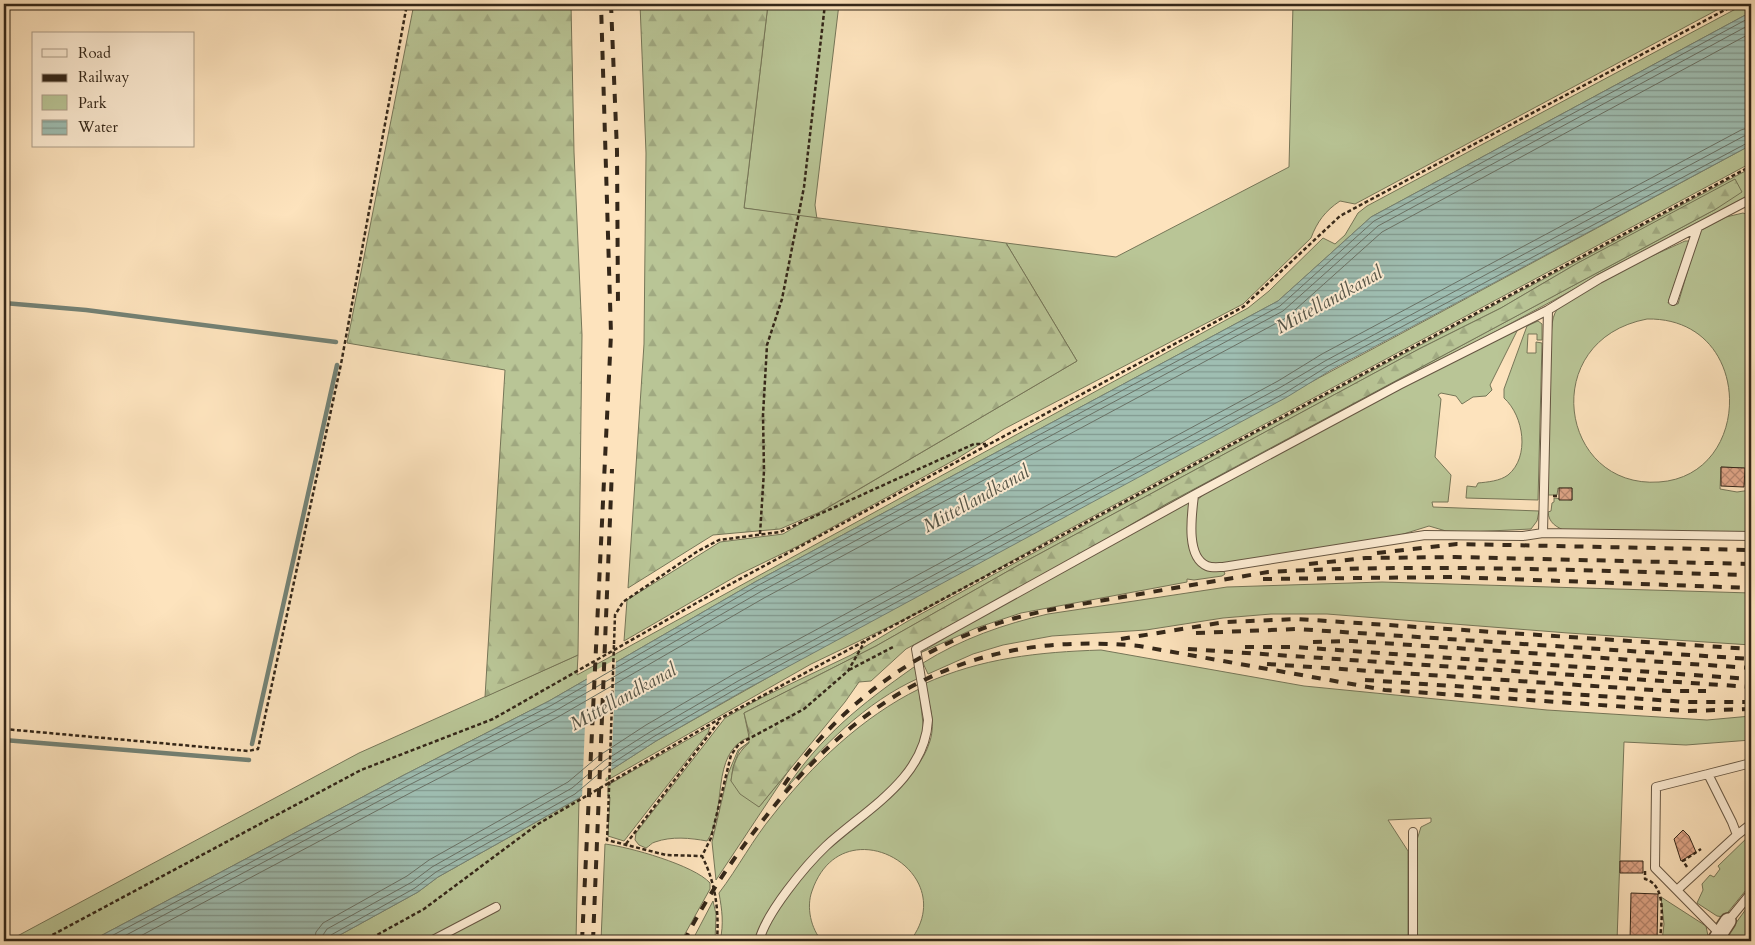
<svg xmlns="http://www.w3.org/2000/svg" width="1755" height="945" font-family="Cardo,serif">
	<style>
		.green { fill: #b9c596; stroke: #767658; fill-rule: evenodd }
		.forest { fill: url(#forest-firs); stroke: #767658 }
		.water { fill: url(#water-rules); stroke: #748275 }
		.pier { fill: #fde3bd }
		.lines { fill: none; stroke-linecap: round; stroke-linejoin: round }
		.shore { stroke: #6a7266; stroke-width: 1 }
		.stream { stroke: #748275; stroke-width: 4.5 }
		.building { fill: url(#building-cross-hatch); stroke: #342719 }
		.lane-casing { stroke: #665642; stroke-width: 10 }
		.street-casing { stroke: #665642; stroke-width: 18 }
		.path { stroke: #342719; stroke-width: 2.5; stroke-dasharray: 4 2.5; stroke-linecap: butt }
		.lane { stroke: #feedd4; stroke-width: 8 }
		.street { stroke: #feedd4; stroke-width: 15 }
		.rail { stroke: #342719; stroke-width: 4; stroke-dasharray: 9 9; stroke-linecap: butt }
		.path-bridge { stroke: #342719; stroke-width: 2.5; stroke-dasharray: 4 2.5; stroke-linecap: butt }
		.labels { text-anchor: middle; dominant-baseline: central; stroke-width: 4; stroke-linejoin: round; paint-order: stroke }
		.water-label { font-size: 19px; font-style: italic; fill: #545447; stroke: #feedd4 }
	</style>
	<defs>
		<pattern id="forest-firs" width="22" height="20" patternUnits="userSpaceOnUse" patternTransform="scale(1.25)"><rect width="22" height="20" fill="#b9c596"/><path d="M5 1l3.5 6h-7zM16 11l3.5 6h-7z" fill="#a0a981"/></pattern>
		<pattern id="water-rules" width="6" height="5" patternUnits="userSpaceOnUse" patternTransform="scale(1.25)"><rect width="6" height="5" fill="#9fbeb2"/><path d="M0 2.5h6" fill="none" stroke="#829a90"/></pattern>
		<pattern id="building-cross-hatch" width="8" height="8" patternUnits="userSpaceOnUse" patternTransform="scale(1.25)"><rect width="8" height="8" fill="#dfa587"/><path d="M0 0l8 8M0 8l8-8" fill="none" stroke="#b6866e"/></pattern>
	</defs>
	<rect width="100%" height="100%" fill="#fde3bd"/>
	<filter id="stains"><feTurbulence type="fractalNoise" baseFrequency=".004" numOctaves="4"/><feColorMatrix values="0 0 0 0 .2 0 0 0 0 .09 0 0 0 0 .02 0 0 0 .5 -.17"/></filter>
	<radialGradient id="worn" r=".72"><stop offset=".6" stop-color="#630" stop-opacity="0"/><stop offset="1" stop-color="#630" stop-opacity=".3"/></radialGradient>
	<!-- green -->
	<path class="green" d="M 768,4 L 839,4 L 815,205 L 817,219 L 744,208 Z
		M 1293,4 L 1728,4 L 1355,204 L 1340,201 C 1325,211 1317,222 1311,238 L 1243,304 L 1004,429 L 958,458 L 798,546 L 738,575 L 624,641 L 627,600 L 720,542 L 783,534 L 1077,361 L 1006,243 L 1116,257 L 1289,167 Z
		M 1745,4 L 1751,4 L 1751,12 L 1371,217 L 1278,301 L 755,582 L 549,701 L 404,775 L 91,941 L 8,941 L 359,753 L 578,655 L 577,675 L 1248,308 L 1269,291 L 1323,238 L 1335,244 L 1345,235 L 1358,213 L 1367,206 Z
		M 1751,145 L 1751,163 L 1060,534 L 926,609 L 811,664 L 606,781 L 606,775 L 611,770 L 656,741 L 866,622 Z
		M 1751,168 L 1751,194 L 1255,461 L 1178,507 L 1197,500 L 1207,492 L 1520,325 L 1490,385 L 1492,390 L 1486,396 L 1473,397 L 1462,404 L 1456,396 L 1441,393 L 1438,395 L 1441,399 L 1435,457 L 1451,475 L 1448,502 L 1432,502 L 1433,507 L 1539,511 L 1537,521 L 1531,529 L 1469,532 L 1446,531 L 1429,526 L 1397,536 L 1222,567 L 1225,574 L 1222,576 L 1194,580 L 1187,579 L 1187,582 L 1021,613 L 976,628 L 920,653 L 1002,604 L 1007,595 L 1168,503 L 1716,209 L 1735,180 L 1576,264 L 1501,308 L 1419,349 L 1017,566 L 876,646 L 744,713 L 749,737 C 709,753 728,812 707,841 C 690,838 672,836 655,842 C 651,843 650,846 646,848 L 639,845 L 635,840 L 636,833 L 725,718 L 761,698 L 851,655 L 908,621 L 1144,493 Z
		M 1743,213 L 1751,216 L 1751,484 L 1744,484 L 1744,468 L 1721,467 L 1720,489 L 1737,492 L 1751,490 L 1751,520 L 1747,522 L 1746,527 L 1750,528 L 1751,533 L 1566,531 C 1556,527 1549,523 1548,512 L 1551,511 L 1552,503 L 1554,502 L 1554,498 L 1572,500 L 1572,488 L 1558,488 L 1557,495 L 1548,495 L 1551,335 C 1552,327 1552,319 1555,313 C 1566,291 1660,253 1685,241 L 1689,241 L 1668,303 L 1678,304 L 1692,256 L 1692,235 L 1726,217 ZM 1647,319 C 1755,317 1755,476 1659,482 C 1559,489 1537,340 1647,319 Z
		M 1538,321 L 1542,324 L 1542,340 L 1537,340 L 1537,334 L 1528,334 L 1527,353 L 1536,353 L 1536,342 L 1542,343 L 1538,500 L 1466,498 L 1467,486 L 1476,487 L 1478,483 C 1488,482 1500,481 1508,475 C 1530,457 1524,416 1504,398 L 1504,389 L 1527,326 Z
		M 1382,582 L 1751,593 L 1751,645 L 1568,633 L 1327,614 L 1271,614 L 1223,618 L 1146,630 L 1052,636 L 1003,645 L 973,654 L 928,674 L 923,663 C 961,639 1004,624 1048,614 L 1227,587 Z
		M 1101,650 L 1304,686 L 1547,710 L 1707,720 L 1751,716 L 1751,740 L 1686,745 L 1624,742 L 1617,941 L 1417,941 L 1416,843 L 1421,827 L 1431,822 L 1431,818 L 1388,820 L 1408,851 L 1408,941 L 910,941 C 964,872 842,803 812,891 C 806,907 811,929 822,941 L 762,941 C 767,931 771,919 777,910 C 788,894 812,865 826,851 C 856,822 918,783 930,741 C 936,722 929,703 924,684 C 981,658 1039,652 1101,650 Z
		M 914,667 L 919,678 C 865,702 822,747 784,791 C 823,734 859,706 914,667 Z
		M 919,689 L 924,732 L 916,755 L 901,776 L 886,792 L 848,825 L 831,836 L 771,908 L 763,921 L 756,941 L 720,941 C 724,924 722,910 719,893 C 738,868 753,839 773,815 C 812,765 862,717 919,689 Z
		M 710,727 L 708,733 L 624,841 L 608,836 L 610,797 L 608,796 L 608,785 Z
		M 749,742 L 739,751 L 733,767 L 731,781 L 759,807 L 789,770 L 716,880 L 712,842 L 728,774 L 738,750 Z
		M 579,798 L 576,941 L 329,941 L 418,892 L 438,877 Z
		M 1751,834 L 1751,884 L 1724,917 L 1717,916 L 1697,903 L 1703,890 L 1702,884 L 1710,875 L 1714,877 L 1720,869 L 1718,866 Z
		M 605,844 C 629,847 694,865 710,883 L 710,889 L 681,941 L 601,941 Z
		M 1661,897 L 1706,926 L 1709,941 L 1662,941 L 1664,924 Z
		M 713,901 L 716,914 L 715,941 L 692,941 Z
		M 1751,902 L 1751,941 L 1723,941 Z"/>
	<!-- forest -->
	<path class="forest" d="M 414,4 L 571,4 L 574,152 L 582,335 L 578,655 L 485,697 L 505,370 L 347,343 Z
		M 640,4 L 768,4 L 744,208 L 1006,243 L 1077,361 L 820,512 L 780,529 L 713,535 L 628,588 L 644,344 L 646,153 Z
		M 1735,179 L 1742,192 L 1716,209 L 1168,503 L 1044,575 L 906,649 L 871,681 L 859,682 L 845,702 L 759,807 L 740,794 L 731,781 C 733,765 736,754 749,743 L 749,733 L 744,713 L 876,646 L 1017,566 L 1419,349 L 1501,308 L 1576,264 Z"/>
	<!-- water -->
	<path class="water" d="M 1751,12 L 1751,145 L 1331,370 L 1287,397 L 743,691 L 656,741 L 611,770 L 579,798 L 438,877 L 418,892 L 329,941 L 91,941 L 404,775 L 549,701 L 755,582 L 1278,301 L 1371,217 Z"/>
	<!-- pier -->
	<path class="pier" d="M 616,659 L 611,774 L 582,798 L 587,675 Z"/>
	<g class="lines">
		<!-- shore -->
		<path class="shore" d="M 102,941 L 406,780 L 552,705 L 757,586 L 1280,306 L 1374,221 L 1751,17
			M 115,941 L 409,785 L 555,711 L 760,592 L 1283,311 L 1378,226 L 1751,24
			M 131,941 L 412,792 L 558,717 L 764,598 L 1286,318 L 1382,232 L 1751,33
			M 314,941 L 316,932 L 323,923 L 407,876 L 429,860 L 568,782 L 600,755 L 646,725 L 734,674 L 1278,381 L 1322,354 L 1741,130 L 1751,127
			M 322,941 L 323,935 L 327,929 L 412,882 L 432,867 L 572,788 L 604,761 L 650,732 L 738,681 L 1281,387 L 1325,361 L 1744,136 L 1751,135
			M 328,941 L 331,935 L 415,888 L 436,872 L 575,794 L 608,766 L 653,737 L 741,686 L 1285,393 L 1328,366 L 1751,141"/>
		<!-- stream -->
		<path class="stream" d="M 4,303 L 86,310 L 336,342
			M 4,740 L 249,760
			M 252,744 L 337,365"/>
	</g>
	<!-- building -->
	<path class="building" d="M 1721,467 L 1745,468 L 1744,487 L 1721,486 Z
		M 1559,488 L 1572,488 L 1572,500 L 1559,500 Z
		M 1683,830 L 1689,836 L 1696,852 L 1681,861 L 1674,839 Z
		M 1620,861 L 1643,861 L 1643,873 L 1620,873 Z
		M 1631,893 L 1658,894 L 1657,941 L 1630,941 Z"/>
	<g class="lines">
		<!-- lane casing -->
		<g class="lane-casing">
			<path id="lane" d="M 1673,301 L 1698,227
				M 1548,310 L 1599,279 L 1751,199
				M 1543,533 L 1548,310 L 1399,385 L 1194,495 C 1192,513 1185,557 1207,566 C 1212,568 1219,567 1223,567 L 1425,535 L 1523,536 L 1543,533 L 1751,536
				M 1708,774 L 1656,787 L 1655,868 L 1719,933
				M 1737,835 L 1732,822 L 1708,774 L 1751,763
				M 1677,890 L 1737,835 L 1751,824
				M 1728,921 L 1751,893
				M 431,941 L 496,907
				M 759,941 C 766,913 805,866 826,846 C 865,810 925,779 928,720 L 916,649 L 1194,495
				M 1413,941 L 1413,832"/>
		</g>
		<!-- street casing -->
		<g class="street-casing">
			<path id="street" d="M 1715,941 L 1728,921"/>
		</g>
		<!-- path -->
		<path class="path" d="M 1553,496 L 1559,496
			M 760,534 L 764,471 L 763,415 L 767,345 L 782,299 L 804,187 L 825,4
			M 614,644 L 615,615 L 623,602 L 698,551 L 719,540 L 780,532 L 974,444 L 986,444
			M 849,670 L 893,647
			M 4,729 L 248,751 L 258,749 L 341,364 L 407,4
			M 608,818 L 607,840 L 666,855 L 702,856
			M 626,844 L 720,720
			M 1687,867 L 1683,861 L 1701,849
			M 1645,871 L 1645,879 C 1668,885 1661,923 1660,941
			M 41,941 L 361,770 L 493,719 L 714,593 L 1243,307 L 1340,216 L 1736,4
			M 366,941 L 424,909 L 538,824 L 721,718 L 1751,166
			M 717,941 C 719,911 716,884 702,856 L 711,838 L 731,755 L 739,744 L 804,709 L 848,671 L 865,641"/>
		<!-- lane -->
		<use href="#lane" class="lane"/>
		<!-- street -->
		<use href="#street" class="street"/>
		<!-- rail -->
		<path class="rail" d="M 611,4 L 617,151 L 618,306
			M 1377,553 L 1457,544 L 1751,550
			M 1309,564 L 1366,558 L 1455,557 L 1751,564
			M 1263,579 L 1453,577 L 1751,588
			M 1196,633 L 1297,629 L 1751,659
			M 1121,639 L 1225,622 L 1297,619 L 1751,649
			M 1313,642 L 1352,641 L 1751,668
			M 1245,647 L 1294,647 L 1751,679
			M 1188,649 L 1751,687
			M 1267,664 L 1668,691 L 1706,691
			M 1365,680 L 1688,702 L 1751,702
			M 784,785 C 832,713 907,654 990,626 C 1029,612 1071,606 1111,599 C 1163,590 1215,581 1268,572 C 1429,563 1590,571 1751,575
			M 582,941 L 611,334 L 601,4
			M 593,941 L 612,469
			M 684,941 C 705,900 732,860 760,824 C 860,693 972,630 1139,646 L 1385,690 L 1686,711 L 1751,709"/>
		<!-- path-bridge -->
		<path class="path-bridge" d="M 608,818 L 614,644"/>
	</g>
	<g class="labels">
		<!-- water labels -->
		<g class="water-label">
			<text transform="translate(1329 300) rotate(-29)">Mittellandkanal</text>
			<text transform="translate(976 499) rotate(-29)">Mittellandkanal</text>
			<text transform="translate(623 697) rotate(-29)">Mittellandkanal</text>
		</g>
	</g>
	<!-- margin -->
	<rect width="1755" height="945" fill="none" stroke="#fde3bd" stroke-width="20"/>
	<rect x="5" y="5" width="1745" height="935" fill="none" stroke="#342719" stroke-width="2.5"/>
	<rect x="10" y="10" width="1735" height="925" fill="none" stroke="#342719"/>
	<!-- legend -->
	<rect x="32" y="32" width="162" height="115" fill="#feedd4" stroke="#ad9e89"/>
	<rect x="42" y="49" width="25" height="8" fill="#feedd4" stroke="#ad9e89"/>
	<text x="78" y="58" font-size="15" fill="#342719">Road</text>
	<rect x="42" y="74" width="25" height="8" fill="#342719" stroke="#ad9e89"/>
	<text x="78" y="82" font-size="15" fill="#342719">Railway</text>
	<rect x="42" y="95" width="25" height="15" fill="#b9c596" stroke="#ad9e89"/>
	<text x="78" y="108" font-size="15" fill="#342719">Park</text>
	<rect x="42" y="120" width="25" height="15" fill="url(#water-rules)" stroke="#ad9e89"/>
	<text x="78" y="132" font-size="15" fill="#342719">Water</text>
	<rect width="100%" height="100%" filter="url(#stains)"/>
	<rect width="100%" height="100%" fill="url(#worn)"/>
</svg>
